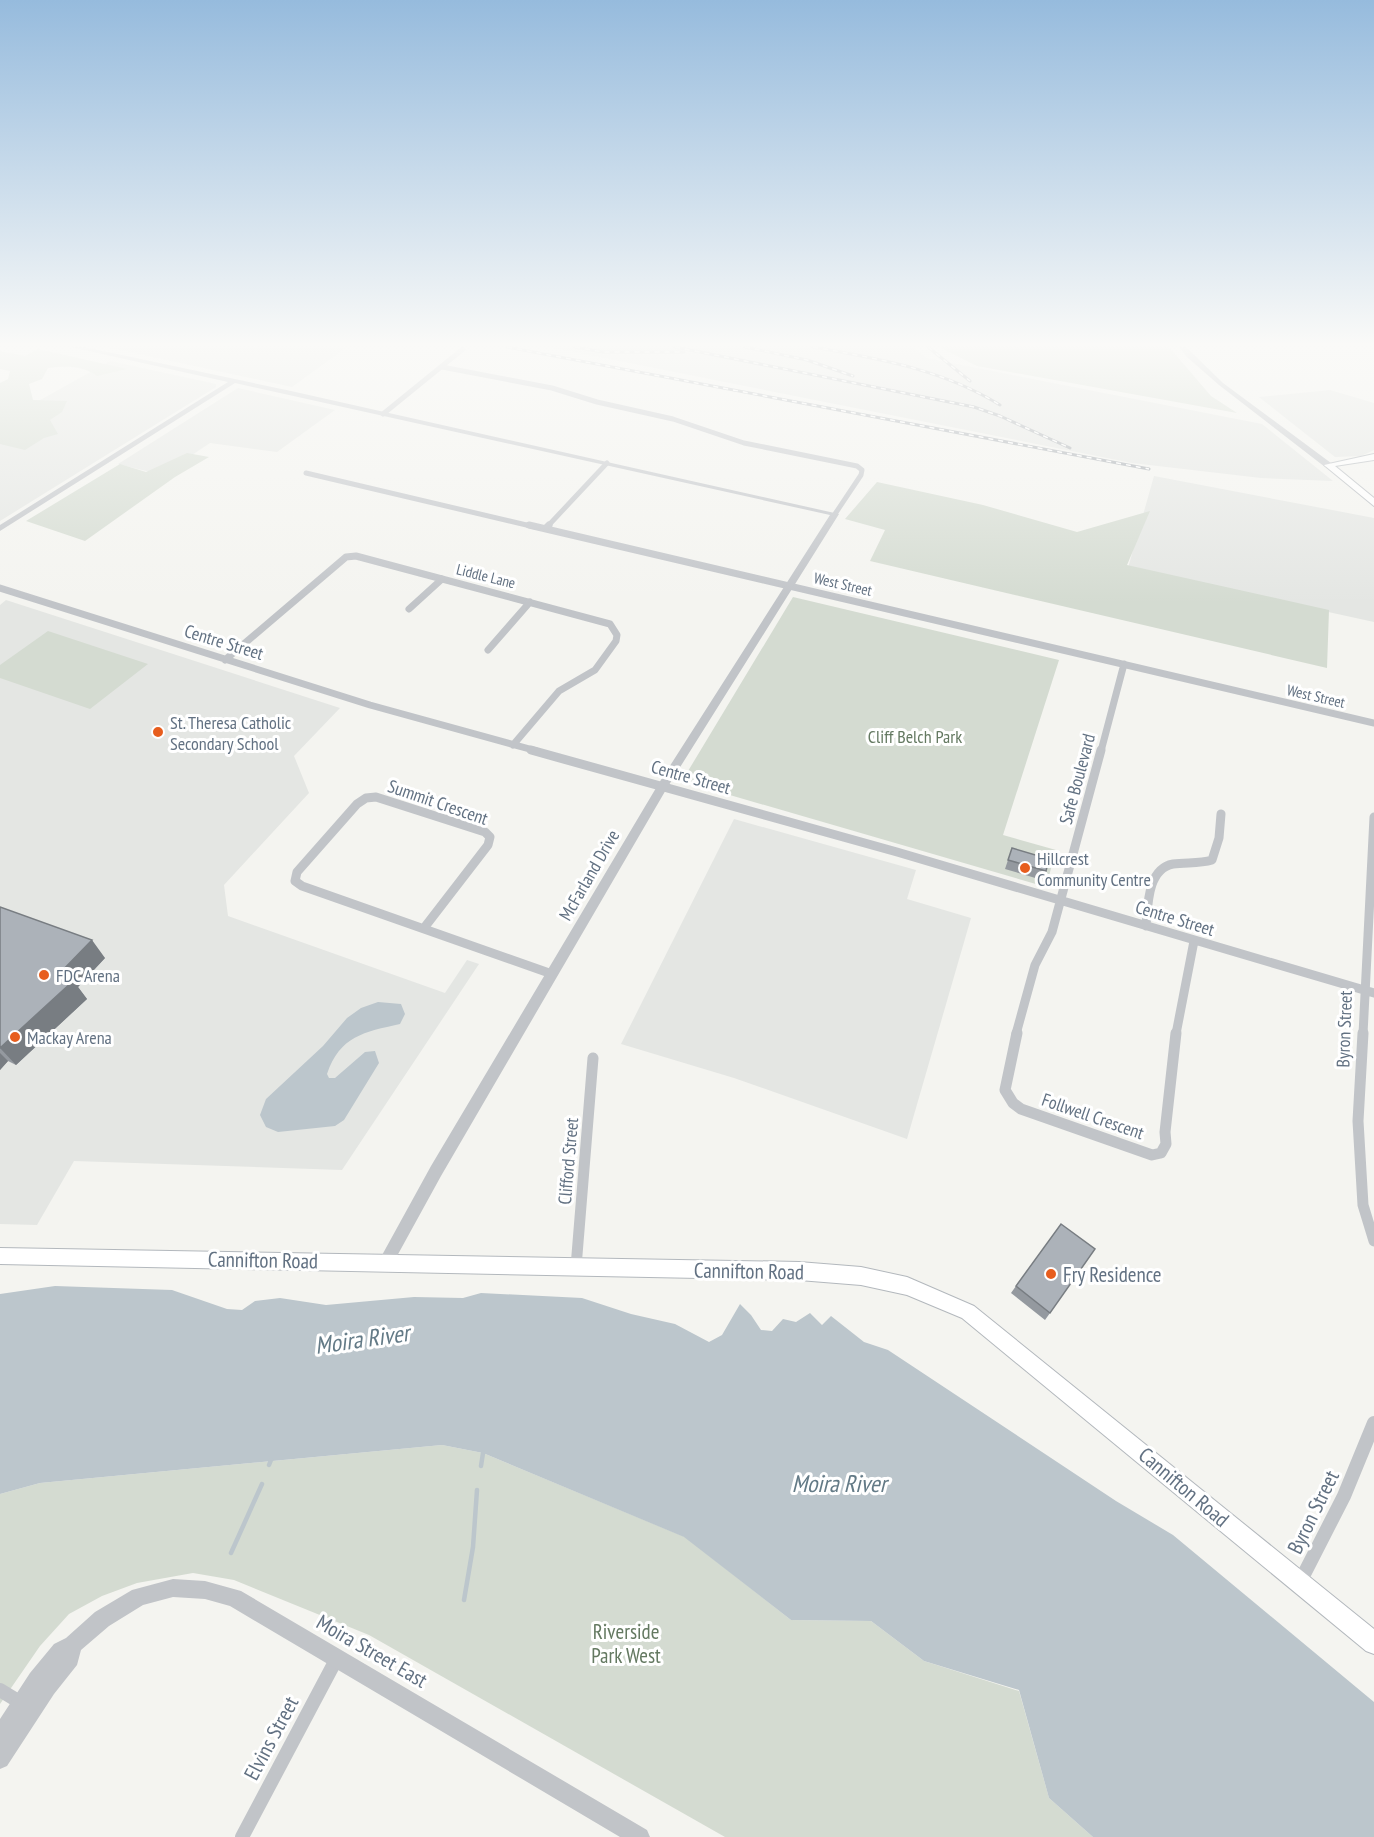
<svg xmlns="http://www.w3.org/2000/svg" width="1374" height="1837" font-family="'PT Sans Narrow',sans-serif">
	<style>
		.built { fill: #e4e6e3 }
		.green { fill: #d4dbd1 }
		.water { fill: #bcc6cc }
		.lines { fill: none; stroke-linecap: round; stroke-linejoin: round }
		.stream { stroke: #bcc6cc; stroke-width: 4.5 }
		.secondary-casing { stroke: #b3b8bd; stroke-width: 2 }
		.minor-far4 { stroke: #c1c4c8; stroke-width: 5 }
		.minor-far3 { stroke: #c1c4c8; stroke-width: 7 }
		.minor-far2 { stroke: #c1c4c8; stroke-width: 9 }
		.minor-far1 { stroke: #c1c4c8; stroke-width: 11 }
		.minor { stroke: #c1c4c8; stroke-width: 14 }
		.tertiary { fill: #c1c4c8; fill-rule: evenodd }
		.secondary { fill: #fff; fill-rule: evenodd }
		.rail-casing { stroke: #a1a7ad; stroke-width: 3 }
		.rail { stroke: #fff; stroke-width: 1.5; stroke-dasharray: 5; stroke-linecap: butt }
		.wall { fill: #94999f }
		.shaded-wall { fill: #787d82 }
		.building { fill: #acb2b9; stroke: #787d82; stroke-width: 1.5 }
		.poi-dot { fill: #e75d1d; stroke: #fff; stroke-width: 2 }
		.labels { text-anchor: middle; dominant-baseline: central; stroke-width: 6; stroke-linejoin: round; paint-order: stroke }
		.far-street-label { font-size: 15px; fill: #627182; stroke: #fff }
		.street-label { font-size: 18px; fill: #627182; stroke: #fff }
		.poi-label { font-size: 18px; fill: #627182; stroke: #fff; text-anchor: start }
		.park-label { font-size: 18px; fill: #647961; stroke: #fff }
		.near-street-label { font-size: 21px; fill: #627182; stroke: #fff }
		.near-poi-label { font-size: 21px; fill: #627182; stroke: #fff; text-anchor: start }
		.near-park-label { font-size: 21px; fill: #647961; stroke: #fff }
		.near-water-label { font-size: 24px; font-style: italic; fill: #637a86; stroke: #fff }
	</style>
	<rect width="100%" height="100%" fill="#f4f4f0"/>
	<!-- built -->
	<path class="built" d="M 106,347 L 347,347 L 292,387 Z
		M 549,347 L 914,347 L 926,358 L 1262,424 L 1333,481 L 1261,478 L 1132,463 Z
		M 110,361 L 216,384 L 216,387 L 0,521 L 0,409 L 17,413 Z
		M 238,388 L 335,410 L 277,452 L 210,443 L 162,475 L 118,464 Z
		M 1330,390 L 1374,403 L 1374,450 L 1361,456 L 1335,457 L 1259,397 Z
		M 1154,476 L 1374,518 L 1374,622 L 1128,568 Z
		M 6,600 L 340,708 L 294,756 L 309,793 L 224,885 L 228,916 L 445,993 L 467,960 L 479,964 L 342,1170 L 74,1161 L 37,1225 L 0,1224 L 0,605 Z
		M 734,819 L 916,870 L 907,899 L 971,918 L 907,1139 L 734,1078 L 621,1044 Z"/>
	<!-- green -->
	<path class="green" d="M 939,347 L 1169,347 L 1211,396 L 1237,413 L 977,366 Z
		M 38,349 L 127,369 L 97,376 C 82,365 66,366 48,368 L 42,379 L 29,384 L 33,400 L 67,401 L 62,412 L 50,420 L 58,434 L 44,438 L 25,450 L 0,444 L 0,383 L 8,379 L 10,371 L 0,369 L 0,351 L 25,356 Z
		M 187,453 L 209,457 L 175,477 L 85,541 L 26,521 L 120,464 L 146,472 Z
		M 877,482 L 983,505 L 1077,532 L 1150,511 L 1127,565 L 1329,610 L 1327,668 L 870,561 L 885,530 L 845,519 Z
		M 793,597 L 1059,660 L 1003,835 L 1056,850 L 1046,887 L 682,781 Z
		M 48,631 L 148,664 L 90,709 L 0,678 L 0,665 Z
		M 442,1445 L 483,1453 L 685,1537 L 791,1620 L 871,1621 L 924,1661 L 1019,1691 L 1049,1798 L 1093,1837 L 725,1837 L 369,1635 L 234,1580 L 193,1573 L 137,1583 L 102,1596 L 69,1614 L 40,1646 L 0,1704 L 0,1494 L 40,1483 Z"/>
	<!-- water -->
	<path class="water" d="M 378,1002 L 401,1004 L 405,1014 L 400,1024 C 364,1032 340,1036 327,1074 L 329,1078 L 335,1078 L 365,1052 L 375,1051 L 379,1063 L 344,1120 L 335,1126 L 278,1132 L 266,1127 L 260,1115 L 266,1099 L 323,1046 L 347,1018 L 361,1008 Z
		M 55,1286 L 172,1290 L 227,1309 L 242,1310 L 255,1301 L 280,1298 L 326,1305 L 414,1297 L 463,1298 L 481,1293 L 582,1298 L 631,1314 L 675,1324 L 709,1342 L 722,1335 L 740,1304 L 751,1315 L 761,1330 L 772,1331 L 783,1319 L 796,1322 L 810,1313 L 822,1325 L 831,1316 L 864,1342 L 888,1350 L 1116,1501 L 1173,1535 L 1374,1702 L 1374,1837 L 1093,1837 L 1049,1798 L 1019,1690 L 924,1661 L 871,1621 L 791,1620 L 684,1537 L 483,1453 L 442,1445 L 40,1483 L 0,1494 L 0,1294 Z"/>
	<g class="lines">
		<!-- stream -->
		<path class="stream" d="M 269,1465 L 271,1460
			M 481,1466 L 483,1453
			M 231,1553 L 262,1484
			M 464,1600 L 473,1547 L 477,1490"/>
		<!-- secondary casing -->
		<g class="secondary-casing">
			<path id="secondary" d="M 1374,454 L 1374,460 L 1335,466 L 1374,498 L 1374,506 L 1324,465 Z
				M 0,1248 L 799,1262 L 861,1267 L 907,1277 L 974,1306 L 1374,1629 L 1374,1654 L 1366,1651 L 962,1318 L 907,1295 L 861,1285 L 799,1280 L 0,1264 Z"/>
		</g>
		<!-- minor-far4 -->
		<path class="minor-far4" d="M 442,367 L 552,388 L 597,402 L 673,419 L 744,443 L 857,466 L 862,470 L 861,475 L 835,514
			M 383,414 L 463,349
			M 306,473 L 535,527
			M 547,527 L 607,463"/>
		<!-- minor-far3 -->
		<path class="minor-far3" d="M 529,525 L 1374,723
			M 546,528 L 549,525
			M 0,588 L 370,705 L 537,751
			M 409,609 L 442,579
			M 488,650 L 530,602
			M 225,660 L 346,557 L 356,556 L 610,624 L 617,635 L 616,641 L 595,670 L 559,691 L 513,745
			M 1101,751 L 1124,664"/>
		<!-- minor-far2 -->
		<path class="minor-far2" d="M 531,750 L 897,852 L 1374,993
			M 1146,926 C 1148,906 1147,869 1173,864 C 1186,862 1199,864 1212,860 L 1219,838 L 1221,814
			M 424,928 L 488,845 L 490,837 L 485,832 L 376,797 L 366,798 L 357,804 L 297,872 L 295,881 L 302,886 L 552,974
			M 1016,1034 L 1035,965 L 1052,932 L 1101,750
			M 1176,1034 L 1194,941
			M 1363,1034 L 1374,817"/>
		<!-- minor-far1 -->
		<path class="minor-far1" d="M 1017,1033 L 1005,1090 L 1013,1103 L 1021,1109 L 1152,1155 L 1161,1153 L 1166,1144 L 1165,1132 L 1176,1033
			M 1363,1033 L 1358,1121 L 1363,1205 L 1374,1241
			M 576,1267 L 593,1058"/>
		<!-- minor -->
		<path class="minor" d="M 1300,1582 L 1344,1496 L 1374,1423
			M 0,1690 L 23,1704
			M 242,1837 L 337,1658"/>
		<!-- tertiary -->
		<path class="tertiary" d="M 71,347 L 84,347 L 291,391 L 839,514 L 667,788 L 441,1176 L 391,1267 L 386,1270 L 381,1267 L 378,1262 L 381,1257 L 431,1166 L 659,783 L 830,515 L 235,383 L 0,531 L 0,525 L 228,382 Z
			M 1179,347 L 1186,347 L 1223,383 L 1331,463 L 1331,467 L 1325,467 L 1219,385 L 1187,357 Z
			M 173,1579 L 205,1581 L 241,1591 L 647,1830 L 650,1837 L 620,1837 L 230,1606 L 205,1599 L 173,1597 L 143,1605 L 109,1626 L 81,1650 L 77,1665 L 54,1694 L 7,1766 L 0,1769 L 0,1719 L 30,1673 L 54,1644 L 66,1638 L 95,1612 L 132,1590 Z"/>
		<!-- secondary -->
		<use href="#secondary" class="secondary"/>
		<!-- rail casing -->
		<g class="rail-casing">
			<path id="rail" d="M 507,347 L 1149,469
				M 575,347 L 603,352 L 684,352
				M 675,347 L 974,407 L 1000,416 L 1070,448
				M 745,347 L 807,360 L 853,376
				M 813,347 C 879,359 942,369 1000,405
				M 928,347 L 970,381"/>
		</g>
		<!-- rail -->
		<use href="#rail" class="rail"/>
	</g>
	<!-- wall -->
	<path class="wall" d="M 1012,848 L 1046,871 L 1042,880 L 1005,869 Z
		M 0,907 L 105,958 L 78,987 L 87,999 L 16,1065 L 8,1061 L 0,1070 Z
		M 1061,1224 L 1050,1313 L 1045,1320 L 1011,1293 Z"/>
	<!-- shaded-wall -->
	<path class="shaded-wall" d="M 92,940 L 105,958 L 78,987 L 87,999 L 16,1065 L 0,1048 L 58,975 Z
		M 0,1053 L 8,1061 L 0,1070 Z"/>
	<!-- building -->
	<path class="building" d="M 1012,848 L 1049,859 L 1046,871 L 1008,860 Z
		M 0,907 L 92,940 L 58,975 L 73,981 L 0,1048 Z
		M 1061,1224 L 1095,1249 L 1050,1313 L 1016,1286 Z"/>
	<!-- sky -->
	<linearGradient id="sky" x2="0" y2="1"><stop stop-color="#96bbdd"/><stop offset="0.57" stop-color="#fafaf8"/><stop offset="1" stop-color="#fafaf8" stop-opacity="0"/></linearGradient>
	<rect width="1374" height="604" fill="url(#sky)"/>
	<!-- markers -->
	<g class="poi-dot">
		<circle cx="158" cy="732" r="6"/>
		<circle cx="1025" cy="868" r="6"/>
		<circle cx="44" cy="975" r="6"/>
		<circle cx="15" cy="1037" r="6"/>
		<circle cx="1051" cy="1274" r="6"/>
	</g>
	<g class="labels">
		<!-- far-street labels -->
		<g class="far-street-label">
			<text transform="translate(486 576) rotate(14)">Liddle Lane</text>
			<text transform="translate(843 584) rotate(13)">West Street</text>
			<text transform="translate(1316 696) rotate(13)">West Street</text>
		</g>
		<!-- street labels -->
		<g class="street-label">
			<text transform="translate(224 642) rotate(17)">Centre Street</text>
			<text transform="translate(691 777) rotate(16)">Centre Street</text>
			<text transform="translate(1077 779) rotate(-75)">Safe Boulevard</text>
			<text transform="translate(438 802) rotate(19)">Summit Crescent</text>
			<text transform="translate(589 875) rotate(-60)">McFarland Drive</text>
			<text transform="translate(1175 918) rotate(17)">Centre Street</text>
			<text transform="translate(1344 1029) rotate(-88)">Byron Street</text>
			<text transform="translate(1093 1116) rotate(19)">Follwell Crescent</text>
			<text transform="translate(568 1161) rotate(-85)">Clifford Street</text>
		</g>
		<!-- poi labels -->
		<g class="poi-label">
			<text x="170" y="722">St. Theresa Catholic<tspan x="170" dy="21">Secondary School</tspan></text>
			<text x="1037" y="858">Hillcrest<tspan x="1037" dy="21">Community Centre</tspan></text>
			<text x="56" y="975">FDC Arena</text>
			<text x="27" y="1037">Mackay Arena</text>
		</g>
		<!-- park labels -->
		<g class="park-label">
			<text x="915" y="736">Cliff Belch Park</text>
		</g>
		<!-- near-street labels -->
		<g class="near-street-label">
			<text transform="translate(263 1260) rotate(1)">Cannifton Road</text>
			<text transform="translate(749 1271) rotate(1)">Cannifton Road</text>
			<text transform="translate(1184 1487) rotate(40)">Cannifton Road</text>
			<text transform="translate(1313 1512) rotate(-64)">Byron Street</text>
			<text transform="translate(372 1651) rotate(30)">Moira Street East</text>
			<text transform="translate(271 1738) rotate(-62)">Elvins Street</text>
		</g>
		<!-- near-poi labels -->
		<g class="near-poi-label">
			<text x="1063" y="1274">Fry Residence</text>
		</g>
		<!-- near-park labels -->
		<g class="near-park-label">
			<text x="626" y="1631">Riverside<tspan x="626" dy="24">Park West</tspan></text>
		</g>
		<!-- near-water labels -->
		<g class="near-water-label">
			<text transform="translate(362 1339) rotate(-8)">Moira River</text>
			<text x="839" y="1483">Moira River</text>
		</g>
	</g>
</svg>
